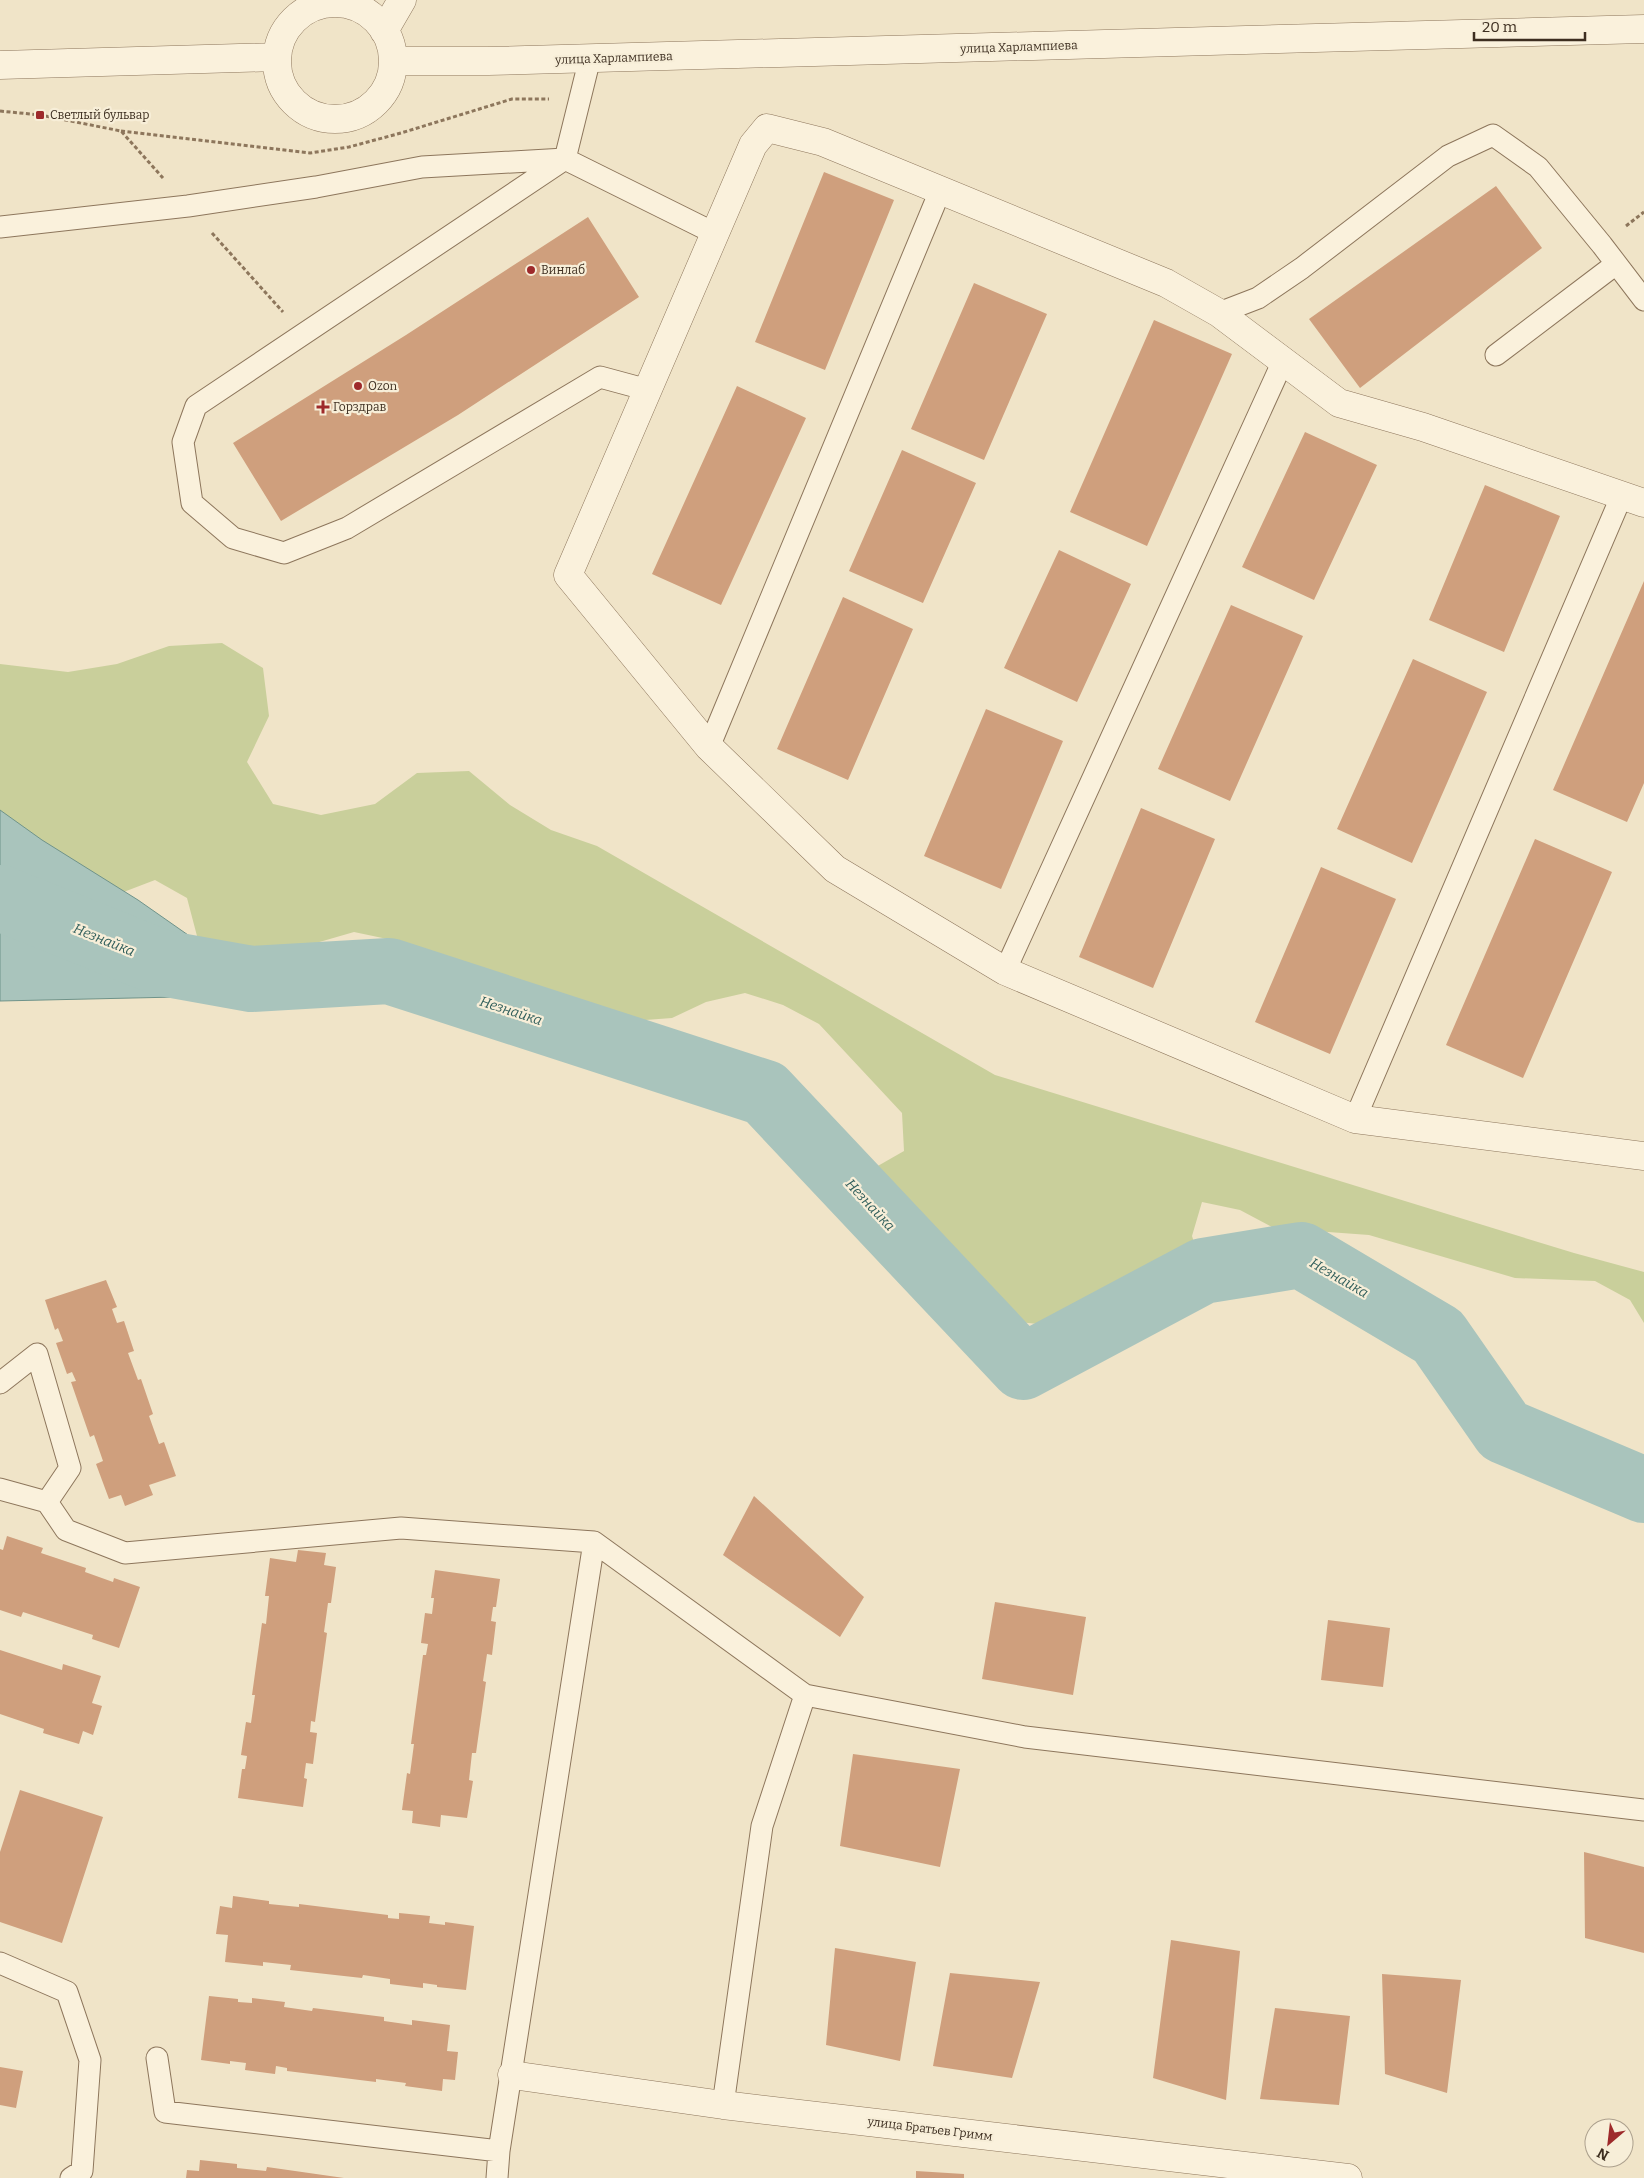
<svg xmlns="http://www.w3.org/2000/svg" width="1644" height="2178" font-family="Bitter,serif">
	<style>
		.green { fill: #c9cf9b }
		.water { fill: #a9c4bc; stroke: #6f938a }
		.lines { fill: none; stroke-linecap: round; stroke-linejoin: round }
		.river { stroke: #a9c4bc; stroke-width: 66 }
		.building { fill: #cf9f7d }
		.service-casing { stroke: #8d765c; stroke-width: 23 }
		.minor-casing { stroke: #8d765c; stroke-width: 29 }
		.path { stroke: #8d765c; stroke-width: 3; stroke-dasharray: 4 2.5; stroke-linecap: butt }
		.service { stroke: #faf1dc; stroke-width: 21 }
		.minor { stroke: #faf1dc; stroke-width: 28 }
		.poi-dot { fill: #9e2a2b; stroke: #f7eed8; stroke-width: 2 }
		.labels { text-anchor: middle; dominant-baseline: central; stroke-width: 4.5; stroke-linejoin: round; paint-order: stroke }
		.street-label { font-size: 12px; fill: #3d2e20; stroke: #f7eed8 }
		.poi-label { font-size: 12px; fill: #3d2e20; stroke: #f7eed8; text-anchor: start }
		.water-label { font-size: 14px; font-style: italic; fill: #2f5d5a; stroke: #f7eed8 }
	</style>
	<rect width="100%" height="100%" fill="#f0e4c8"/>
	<!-- green -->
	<path class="green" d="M 222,643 L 263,668 L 269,716 L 247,762 L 273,804 L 321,815 L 375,804 L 417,773 L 469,771 L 510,805 L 551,830 L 597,846 L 995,1075 L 1574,1253 L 1644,1272 L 1644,1323 L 1630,1300 L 1595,1281 L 1515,1278 L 1369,1235 L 1274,1228 L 1240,1210 L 1202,1202 L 1192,1236 L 1203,1271 L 1193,1282 L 1162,1301 L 1126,1314 L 1048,1325 L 1010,1321 L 920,1238 L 892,1207 L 869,1171 L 904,1151 L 902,1113 L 819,1024 L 783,1005 L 745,993 L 706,1002 L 672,1018 L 632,1021 L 540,1008 L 504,993 L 429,953 L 392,940 L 354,932 L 271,956 L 229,955 L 197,936 L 187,898 L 155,880 L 87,906 L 0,831 L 0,664 L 68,672 L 117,664 L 169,646 Z"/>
	<!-- water -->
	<path class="water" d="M 0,810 L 42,840 L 138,900 L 251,979 L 177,997 L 0,1001 Z"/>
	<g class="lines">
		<!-- river -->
		<path class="river" d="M 0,898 L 162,963 L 251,979 L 389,971 L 765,1093 L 1023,1367 L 1203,1271 L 1301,1255 L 1438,1336 L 1504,1431 L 1644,1490"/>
	</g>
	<!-- building -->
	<path class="building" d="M 824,172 L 894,200 L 825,370 L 755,342 Z
		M 1496,186 L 1542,248 L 1360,388 L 1309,319 Z
		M 588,217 L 639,297 L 458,415 L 281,521 L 233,443 L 406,335 Z
		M 974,283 L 1047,314 L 984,460 L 911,429 Z
		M 1154,320 L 1232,354 L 1147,546 L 1070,512 Z
		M 737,386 L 806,418 L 721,605 L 652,574 Z
		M 1305,432 L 1377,465 L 1314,600 L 1242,567 Z
		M 902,450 L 976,483 L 923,603 L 849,571 Z
		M 1485,485 L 1560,516 L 1504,652 L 1429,620 Z
		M 1059,550 L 1131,584 L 1077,702 L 1004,668 Z
		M 1644,581 L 1644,783 L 1627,822 L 1553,790 Z
		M 843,597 L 913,629 L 848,780 L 777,749 Z
		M 1231,605 L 1303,636 L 1230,801 L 1158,769 Z
		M 1413,659 L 1487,692 L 1412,863 L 1337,829 Z
		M 986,709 L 1063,741 L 1001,889 L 924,856 Z
		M 1141,808 L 1215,839 L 1153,988 L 1079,957 Z
		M 1535,839 L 1612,872 L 1523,1078 L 1446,1045 Z
		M 1321,867 L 1396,899 L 1330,1054 L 1255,1022 Z
		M 106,1280 L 117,1307 L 112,1309 L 117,1323 L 124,1321 L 134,1351 L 128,1353 L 138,1380 L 141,1379 L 153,1414 L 149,1416 L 159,1444 L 164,1442 L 176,1476 L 149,1485 L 153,1495 L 125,1506 L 121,1495 L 109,1499 L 96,1464 L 103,1461 L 94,1435 L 90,1437 L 71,1382 L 76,1381 L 72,1372 L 67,1374 L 56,1343 L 63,1341 L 58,1328 L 55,1330 L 45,1300 Z
		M 754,1496 L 864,1597 L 840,1637 L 723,1555 Z
		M 7,1536 L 43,1548 L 41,1553 L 86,1568 L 85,1572 L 113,1582 L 114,1578 L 140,1587 L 119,1648 L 92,1639 L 93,1635 L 23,1612 L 21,1617 L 0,1610 L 0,1549 L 3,1550 Z
		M 298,1550 L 326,1553 L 324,1565 L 336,1567 L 331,1603 L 328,1603 L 324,1632 L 327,1633 L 315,1722 L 311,1721 L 310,1732 L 317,1733 L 313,1764 L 306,1763 L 304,1778 L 307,1779 L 303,1807 L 238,1798 L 242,1769 L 245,1769 L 247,1756 L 241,1755 L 246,1722 L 251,1723 L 255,1695 L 252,1695 L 262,1623 L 266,1624 L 269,1596 L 265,1596 L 270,1558 L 296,1562 Z
		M 435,1570 L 500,1579 L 496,1607 L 493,1607 L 491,1621 L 496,1622 L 492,1655 L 487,1654 L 483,1681 L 486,1682 L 476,1753 L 472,1753 L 469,1780 L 473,1781 L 467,1818 L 441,1815 L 440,1827 L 412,1823 L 413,1811 L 402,1810 L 407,1773 L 410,1774 L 414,1744 L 411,1744 L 423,1655 L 426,1655 L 428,1644 L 421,1643 L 425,1613 L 432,1614 L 434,1598 L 431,1598 Z
		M 995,1602 L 1086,1617 L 1073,1695 L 982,1679 Z
		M 1328,1620 L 1390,1628 L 1383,1687 L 1321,1680 Z
		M 0,1650 L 62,1670 L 63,1664 L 101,1676 L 92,1703 L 102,1706 L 93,1735 L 83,1731 L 79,1744 L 43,1733 L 44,1729 L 0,1714 Z
		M 853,1754 L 960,1769 L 940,1867 L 840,1846 Z
		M 20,1790 L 103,1817 L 62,1943 L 0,1922 L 0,1852 Z
		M 1584,1852 L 1644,1867 L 1644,1953 L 1585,1938 Z
		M 233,1896 L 269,1901 L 269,1904 L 299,1907 L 299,1904 L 388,1915 L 388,1918 L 399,1919 L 399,1913 L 430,1916 L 429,1923 L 445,1925 L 445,1922 L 474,1926 L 466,1990 L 437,1987 L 437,1985 L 423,1983 L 423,1988 L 390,1984 L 390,1979 L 363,1975 L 362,1978 L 290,1970 L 291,1965 L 263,1962 L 263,1966 L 225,1962 L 228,1935 L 216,1934 L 220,1906 L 232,1908 Z
		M 1171,1940 L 1240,1951 L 1226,2100 L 1153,2078 Z
		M 835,1948 L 916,1962 L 900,2061 L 826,2045 Z
		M 950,1973 L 1040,1982 L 1012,2078 L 933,2066 Z
		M 1382,1974 L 1461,1980 L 1447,2093 L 1385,2074 Z
		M 209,1996 L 238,1999 L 238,2002 L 252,2003 L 252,1998 L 285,2002 L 284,2007 L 312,2011 L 313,2008 L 384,2017 L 384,2021 L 412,2025 L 412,2020 L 450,2025 L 447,2051 L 458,2052 L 455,2080 L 443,2079 L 442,2091 L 405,2086 L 406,2083 L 376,2079 L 376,2082 L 287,2071 L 287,2068 L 276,2066 L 275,2074 L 245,2070 L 246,2063 L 230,2061 L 230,2064 L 201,2060 Z
		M 1275,2008 L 1350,2016 L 1339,2105 L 1260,2099 Z
		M 0,2067 L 23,2071 L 16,2108 L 0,2105 Z
		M 200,2160 L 237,2164 L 237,2168 L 266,2171 L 267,2167 L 344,2178 L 186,2178 L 187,2170 L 199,2171 Z
		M 916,2171 L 964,2174 L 964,2178 L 916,2178 Z"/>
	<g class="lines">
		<!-- service casing -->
		<g class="service-casing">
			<path id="service" d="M 590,58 L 565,159 L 196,406 L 183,442 L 192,503 L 233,538 L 284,553 L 347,528 L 600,377 L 648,390
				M 0,227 L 188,206 L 316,187 L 422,167 L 565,159 L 714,233
				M 1219,313 L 1258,298 L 1302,268 L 1448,156 L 1493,135 L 1538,167 L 1602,245 L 1644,300
				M 1496,355 L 1616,264
				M 709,747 L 940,191
				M 1005,971 L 1283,361
				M 1355,1119 L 1622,495
				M 0,1383 L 37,1354 L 70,1468 L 47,1502 L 0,1489
				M 47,1502 L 66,1530 L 125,1553 L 401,1528 L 594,1542 L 805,1695 L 1025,1737 L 1644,1810
				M 0,1963 L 67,1992 L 90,2060 L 82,2171 L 71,2178
				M 157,2058 L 165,2112 L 499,2151
				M 723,2105 L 762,1826 L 805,1695
				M 497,2178 L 499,2151 L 594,1542"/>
		</g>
		<!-- minor casing -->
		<g class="minor-casing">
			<path id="minor" d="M277 61a58 58 0 1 1 116 0a58 58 0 1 1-116 0Z
				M 384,31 L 402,0
				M 393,61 L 488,61 L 1644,29
				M 0,65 L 276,57
				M 1644,503 L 1423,427 L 1339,403 L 1219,313 L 1166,283 L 823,142 L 767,128 L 753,145 L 568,575 L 709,747 L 835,869 L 1005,971 L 1355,1119 L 1644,1156
				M 512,2075 L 723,2105 L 1348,2178"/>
		</g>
		<!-- path -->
		<path class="path" d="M 0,111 L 40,115 L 121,131 L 163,178
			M 121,131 L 310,153 L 349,147 L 401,133 L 512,99 L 549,99
			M 1626,226 L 1644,212
			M 212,233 L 283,312"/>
		<!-- service -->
		<use href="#service" class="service"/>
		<!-- minor -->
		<use href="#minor" class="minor"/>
	</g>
	<!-- markers -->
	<g class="poi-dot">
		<rect x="35" y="110" width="10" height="10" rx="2.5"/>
		<circle cx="531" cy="270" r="5"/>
		<circle cx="358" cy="386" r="5"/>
		<path d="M320.5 399.5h5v5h5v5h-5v5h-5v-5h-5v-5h5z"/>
	</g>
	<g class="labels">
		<!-- street labels -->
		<g class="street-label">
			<text transform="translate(1019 47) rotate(-2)">улица Харлампиева</text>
			<text transform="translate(614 58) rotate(-2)">улица Харлампиева</text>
			<text transform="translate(930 2129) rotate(7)">улица Братьев Гримм</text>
		</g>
		<!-- poi labels -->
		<g class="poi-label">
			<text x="50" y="115">Светлый бульвар</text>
			<text x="541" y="270">Винлаб</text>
			<text x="368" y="386">Ozon</text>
			<text x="333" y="407">Горздрав</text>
		</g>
		<!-- water labels -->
		<g class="water-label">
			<text transform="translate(104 940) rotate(22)">Незнайка</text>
			<text transform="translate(511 1011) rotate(18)">Незнайка</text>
			<text transform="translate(870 1205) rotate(47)">Незнайка</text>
			<text transform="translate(1339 1278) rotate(30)">Незнайка</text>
		</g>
	</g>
	<!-- north arrow -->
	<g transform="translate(1609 2143) rotate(208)"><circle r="24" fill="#f7eed8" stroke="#ada18e"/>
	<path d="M0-4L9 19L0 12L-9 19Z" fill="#9e2a2b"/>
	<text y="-8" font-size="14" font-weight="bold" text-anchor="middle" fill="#3d2e20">N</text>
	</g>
	<!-- scale -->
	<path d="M1474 32v8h111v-8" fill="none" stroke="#3d2e20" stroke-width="2.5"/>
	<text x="1482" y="32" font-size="15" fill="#3d2e20" stroke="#f7eed8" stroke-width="4" paint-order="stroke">20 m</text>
</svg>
